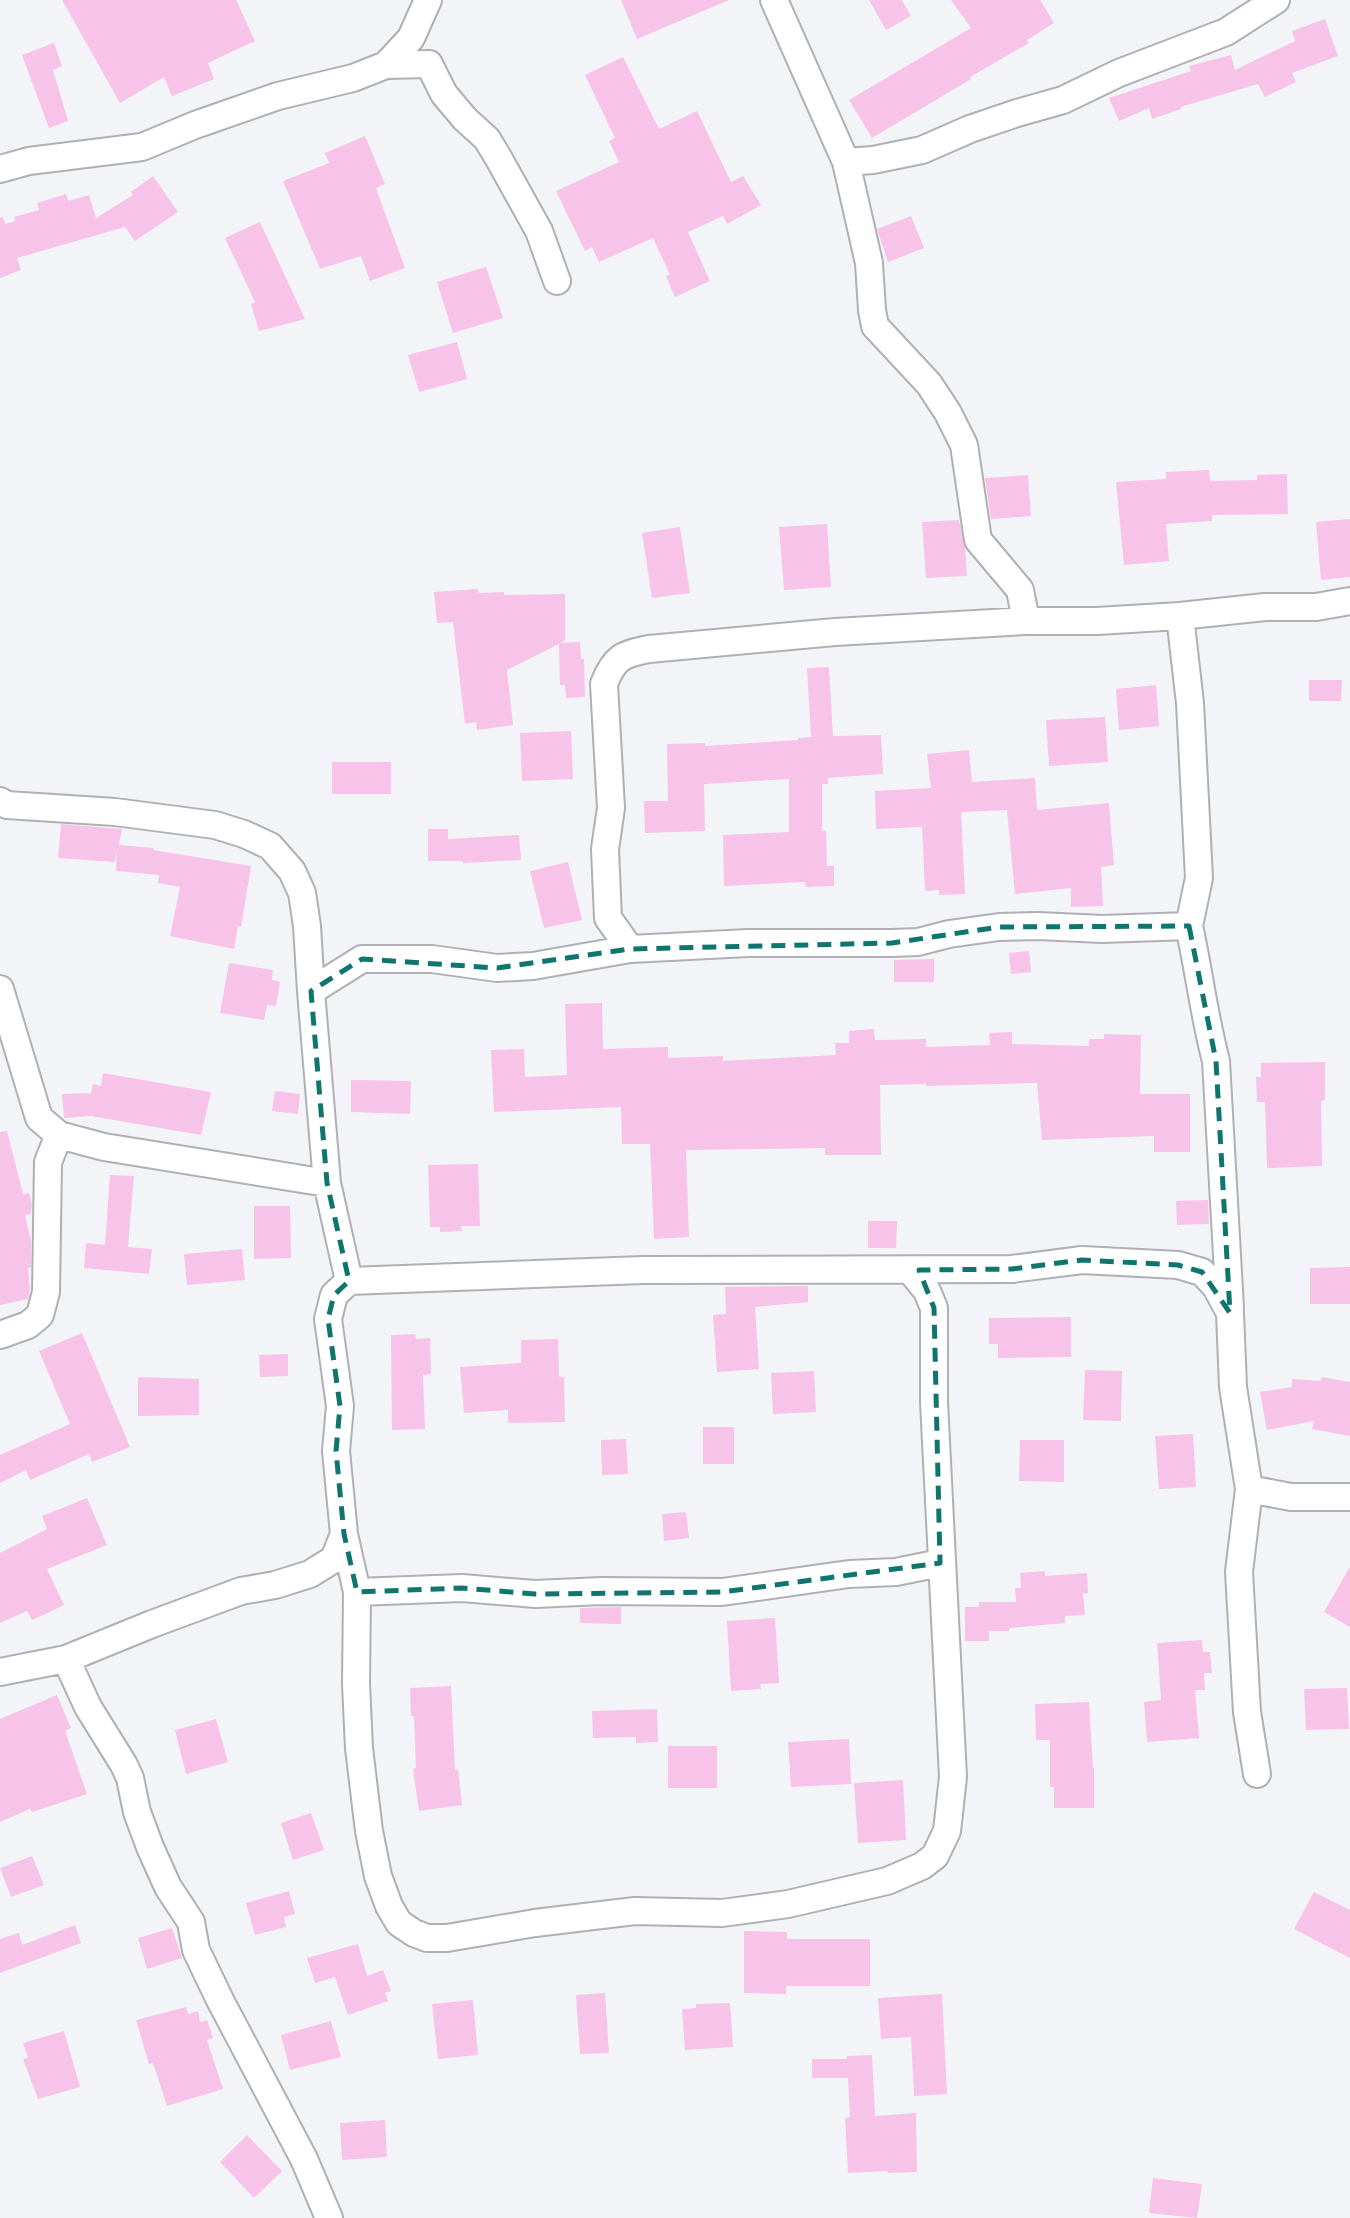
<svg xmlns="http://www.w3.org/2000/svg" width="1350" height="2218" font-family="Montserrat,sans-serif">
	<style>
		.building { fill: #f7c3e9 }
		.lines { fill: none; stroke-linecap: round; stroke-linejoin: round }
		.minor-casing { stroke: #afb0b4; stroke-width: 30 }
		.minor { stroke: #fff; stroke-width: 26 }
		.marked { fill: none; stroke: #0f766e; stroke-width: 5; stroke-dasharray: 14 9; stroke-linejoin: round }
	</style>
	<rect width="100%" height="100%" fill="#f3f4f8"/>
	<!-- building -->
	<path class="building" d="M 62,0 L 236,0 L 255,41 L 208,63 L 214,79 L 172,96 L 164,77 L 120,103 Z
		M 621,0 L 729,0 L 637,39 Z
		M 869,0 L 902,0 L 911,16 L 886,30 Z
		M 951,0 L 1040,0 L 1054,23 L 1027,40 L 1029,43 L 970,77 L 971,79 L 872,138 L 849,100 L 971,28 Z
		M 1325,19 L 1338,56 L 1292,73 L 1296,82 L 1265,97 L 1258,84 L 1180,107 L 1181,109 L 1152,119 L 1149,108 L 1119,121 L 1109,98 L 1191,71 L 1189,66 L 1231,55 L 1235,70 L 1295,41 L 1292,31 Z
		M 54,43 L 62,66 L 53,70 L 68,121 L 49,128 L 22,55 Z
		M 623,57 L 659,129 L 697,111 L 731,182 L 743,176 L 761,205 L 727,224 L 723,216 L 688,232 L 710,281 L 675,297 L 666,276 L 670,275 L 653,238 L 599,262 L 592,247 L 585,251 L 556,191 L 619,162 L 609,141 L 615,138 L 585,75 Z
		M 365,136 L 385,184 L 376,188 L 405,268 L 370,281 L 361,256 L 320,269 L 283,181 L 329,163 L 325,153 Z
		M 153,176 L 178,212 L 135,241 L 125,227 L 17,258 L 21,270 L 0,278 L 0,218 L 3,217 L 5,224 L 15,221 L 14,217 L 39,210 L 37,203 L 66,194 L 68,201 L 89,195 L 96,218 L 133,195 L 131,192 Z
		M 911,216 L 924,248 L 888,262 L 877,229 Z
		M 260,222 L 305,319 L 259,331 L 251,304 L 255,302 L 225,238 Z
		M 486,267 L 503,318 L 453,333 L 437,282 Z
		M 457,342 L 467,379 L 419,392 L 408,355 Z
		M 1209,470 L 1210,481 L 1257,480 L 1257,475 L 1287,474 L 1288,514 L 1212,515 L 1212,521 L 1166,524 L 1169,561 L 1124,565 L 1116,482 L 1166,479 L 1166,472 Z
		M 1028,475 L 1031,516 L 991,519 L 985,478 Z
		M 1350,519 L 1350,577 L 1321,580 L 1316,522 Z
		M 959,520 L 965,548 L 967,576 L 926,578 L 922,522 Z
		M 827,524 L 831,587 L 784,590 L 779,527 Z
		M 680,527 L 690,593 L 652,598 L 642,533 Z
		M 478,589 L 478,593 L 504,592 L 504,595 L 565,594 L 565,640 L 560,643 L 580,642 L 581,659 L 584,659 L 585,697 L 566,698 L 565,685 L 560,685 L 559,644 L 507,670 L 513,725 L 477,730 L 476,722 L 465,724 L 453,622 L 437,623 L 434,592 Z
		M 829,667 L 833,736 L 881,735 L 883,774 L 828,778 L 828,784 L 822,784 L 822,831 L 826,831 L 827,866 L 834,866 L 834,886 L 806,887 L 805,882 L 724,886 L 723,835 L 789,832 L 789,779 L 704,784 L 705,831 L 645,833 L 644,801 L 668,801 L 667,744 L 705,743 L 705,746 L 798,740 L 798,738 L 811,737 L 807,668 Z
		M 1309,680 L 1342,680 L 1341,701 L 1309,701 Z
		M 1156,685 L 1159,726 L 1119,730 L 1116,689 Z
		M 1105,717 L 1108,762 L 1049,766 L 1046,720 Z
		M 571,731 L 573,779 L 522,781 L 520,733 Z
		M 969,750 L 972,782 L 1035,778 L 1037,810 L 1109,803 L 1114,865 L 1101,867 L 1103,906 L 1071,907 L 1071,888 L 1015,894 L 1007,810 L 961,812 L 965,894 L 939,895 L 939,890 L 925,891 L 922,827 L 876,829 L 875,791 L 931,788 L 927,754 Z
		M 332,762 L 391,762 L 391,794 L 332,794 Z
		M 61,824 L 122,829 L 119,845 L 154,848 L 153,850 L 251,866 L 241,927 L 238,926 L 234,949 L 170,936 L 180,887 L 158,883 L 159,875 L 116,871 L 117,850 L 115,862 L 58,858 Z
		M 428,829 L 448,829 L 448,839 L 519,835 L 521,860 L 463,863 L 463,861 L 428,861 Z
		M 568,862 L 582,920 L 544,928 L 530,871 Z
		M 1029,951 L 1031,972 L 1011,974 L 1009,953 Z
		M 934,959 L 934,982 L 894,982 L 894,960 Z
		M 229,963 L 273,970 L 272,980 L 280,982 L 276,1006 L 267,1005 L 264,1020 L 220,1013 Z
		M 602,1003 L 603,1049 L 668,1047 L 668,1058 L 723,1056 L 723,1061 L 836,1055 L 835,1043 L 849,1043 L 849,1031 L 874,1029 L 875,1040 L 926,1039 L 926,1047 L 990,1045 L 989,1033 L 1012,1032 L 1012,1044 L 1089,1046 L 1089,1039 L 1104,1039 L 1104,1034 L 1141,1035 L 1140,1094 L 1190,1094 L 1190,1152 L 1154,1152 L 1154,1136 L 1042,1140 L 1037,1083 L 926,1086 L 926,1084 L 880,1085 L 881,1155 L 825,1155 L 825,1148 L 686,1150 L 689,1237 L 654,1239 L 650,1144 L 622,1144 L 621,1107 L 494,1112 L 491,1050 L 524,1049 L 525,1077 L 567,1075 L 565,1004 Z
		M 1325,1062 L 1325,1100 L 1321,1101 L 1322,1166 L 1267,1168 L 1265,1102 L 1257,1102 L 1256,1077 L 1261,1077 L 1261,1063 Z
		M 103,1073 L 211,1092 L 201,1135 L 91,1116 L 64,1118 L 62,1094 L 91,1093 L 93,1084 L 101,1086 Z
		M 351,1080 L 411,1081 L 410,1114 L 351,1112 Z
		M 275,1091 L 300,1094 L 298,1114 L 272,1111 Z
		M 7,1131 L 23,1194 L 29,1193 L 32,1204 L 31,1214 L 25,1215 L 31,1241 L 31,1267 L 28,1268 L 30,1290 L 28,1299 L 0,1305 L 0,1132 Z
		M 478,1164 L 480,1226 L 461,1226 L 462,1231 L 440,1232 L 440,1227 L 430,1227 L 428,1165 Z
		M 110,1175 L 134,1176 L 128,1247 L 152,1249 L 149,1274 L 84,1268 L 86,1243 L 105,1245 Z
		M 1208,1200 L 1209,1224 L 1177,1225 L 1176,1201 Z
		M 254,1206 L 290,1206 L 291,1258 L 254,1259 Z
		M 868,1221 L 897,1221 L 896,1248 L 868,1248 Z
		M 242,1249 L 245,1280 L 187,1285 L 184,1254 Z
		M 1350,1267 L 1350,1304 L 1310,1304 L 1310,1268 Z
		M 808,1286 L 808,1302 L 755,1307 L 759,1369 L 717,1372 L 713,1315 L 726,1314 L 725,1287 Z
		M 1071,1317 L 1071,1357 L 998,1358 L 998,1344 L 989,1344 L 989,1318 Z
		M 82,1333 L 130,1447 L 92,1462 L 89,1454 L 30,1480 L 26,1470 L 0,1483 L 0,1455 L 70,1424 L 39,1351 Z
		M 415,1334 L 416,1339 L 430,1338 L 431,1374 L 423,1375 L 425,1429 L 392,1430 L 391,1335 Z
		M 558,1339 L 559,1377 L 564,1377 L 565,1422 L 508,1423 L 508,1410 L 464,1413 L 460,1367 L 521,1363 L 521,1340 Z
		M 288,1354 L 288,1376 L 260,1377 L 259,1355 Z
		M 1085,1370 L 1122,1371 L 1121,1421 L 1083,1420 Z
		M 814,1371 L 816,1412 L 773,1414 L 771,1373 Z
		M 138,1377 L 199,1379 L 199,1415 L 138,1416 Z
		M 1321,1377 L 1350,1382 L 1350,1436 L 1312,1429 L 1314,1421 L 1267,1430 L 1260,1392 L 1292,1387 L 1292,1379 L 1321,1381 Z
		M 703,1427 L 734,1427 L 734,1464 L 703,1464 Z
		M 1193,1434 L 1196,1487 L 1159,1489 L 1155,1436 Z
		M 626,1439 L 628,1474 L 602,1475 L 601,1440 Z
		M 1020,1440 L 1064,1440 L 1064,1482 L 1019,1481 Z
		M 87,1498 L 107,1545 L 47,1569 L 64,1605 L 32,1620 L 27,1611 L 0,1623 L 0,1553 L 47,1529 L 42,1516 Z
		M 686,1512 L 689,1538 L 664,1541 L 662,1514 Z
		M 1350,1567 L 1350,1627 L 1324,1612 Z
		M 1045,1571 L 1045,1576 L 1087,1573 L 1088,1593 L 1083,1593 L 1085,1615 L 1065,1616 L 1065,1623 L 1009,1628 L 1009,1631 L 989,1631 L 989,1641 L 965,1641 L 965,1607 L 979,1607 L 979,1602 L 1016,1602 L 1015,1588 L 1021,1588 L 1020,1573 Z
		M 621,1607 L 621,1624 L 580,1623 L 580,1608 Z
		M 775,1618 L 779,1683 L 760,1684 L 761,1689 L 731,1691 L 727,1621 Z
		M 1202,1640 L 1203,1652 L 1210,1652 L 1212,1673 L 1204,1673 L 1205,1690 L 1195,1690 L 1199,1738 L 1147,1742 L 1144,1702 L 1161,1700 L 1157,1643 Z
		M 451,1686 L 455,1770 L 458,1769 L 462,1805 L 419,1811 L 413,1769 L 416,1768 L 414,1716 L 411,1716 L 410,1688 Z
		M 1347,1688 L 1349,1729 L 1306,1730 L 1304,1689 Z
		M 57,1695 L 71,1728 L 65,1731 L 87,1794 L 32,1812 L 30,1809 L 0,1822 L 0,1719 Z
		M 1089,1702 L 1093,1768 L 1094,1768 L 1094,1808 L 1054,1808 L 1054,1787 L 1050,1787 L 1050,1740 L 1036,1740 L 1035,1704 Z
		M 657,1709 L 658,1742 L 636,1743 L 636,1737 L 593,1738 L 592,1711 Z
		M 216,1719 L 228,1762 L 186,1774 L 175,1730 Z
		M 849,1739 L 851,1784 L 791,1787 L 788,1742 Z
		M 668,1746 L 717,1746 L 717,1788 L 668,1788 Z
		M 903,1780 L 906,1840 L 858,1843 L 854,1783 Z
		M 311,1813 L 324,1850 L 293,1860 L 281,1823 Z
		M 32,1856 L 44,1885 L 11,1897 L 0,1868 Z
		M 289,1891 L 295,1914 L 284,1917 L 286,1927 L 255,1935 L 246,1903 Z
		M 1314,1892 L 1350,1910 L 1350,1958 L 1294,1929 Z
		M 75,1925 L 81,1943 L 0,1973 L 0,1939 L 19,1933 L 22,1945 Z
		M 172,1928 L 182,1958 L 147,1969 L 138,1938 Z
		M 744,1931 L 787,1932 L 787,1939 L 870,1939 L 870,1986 L 786,1986 L 786,1994 L 744,1993 Z
		M 358,1944 L 367,1976 L 383,1970 L 391,1991 L 385,1993 L 388,2001 L 348,2015 L 335,1977 L 315,1983 L 307,1958 Z
		M 605,1993 L 609,2053 L 580,2054 L 576,1995 Z
		M 942,1994 L 947,2094 L 914,2096 L 911,2037 L 881,2039 L 878,1998 Z
		M 473,2000 L 478,2055 L 438,2059 L 432,2004 Z
		M 730,2003 L 733,2047 L 685,2050 L 682,2009 L 696,2008 L 696,2004 Z
		M 186,2007 L 188,2014 L 198,2011 L 200,2022 L 207,2020 L 213,2038 L 207,2040 L 223,2089 L 167,2106 L 153,2063 L 149,2064 L 136,2020 Z
		M 331,2021 L 341,2057 L 290,2070 L 281,2035 Z
		M 64,2031 L 80,2087 L 38,2099 L 23,2059 L 28,2058 L 23,2043 Z
		M 872,2055 L 875,2116 L 916,2113 L 917,2172 L 888,2173 L 887,2171 L 848,2173 L 845,2118 L 850,2117 L 848,2078 L 812,2078 L 812,2059 L 847,2059 L 847,2056 Z
		M 385,2120 L 387,2157 L 342,2160 L 340,2123 Z
		M 247,2135 L 282,2171 L 254,2198 L 220,2162 Z
		M 1153,2178 L 1202,2184 L 1197,2218 L 1149,2213 Z"/>
	<g class="lines">
		<!-- minor casing -->
		<g class="minor-casing">
			<path id="minor" d="M 774,0 L 846,162 L 869,263 L 872,310 L 875,326 L 929,384 L 948,413 L 964,445 L 978,540 L 1020,590 L 1026,621
				M 386,65 L 429,64 L 444,94 L 465,119 L 487,139 L 499,159 L 539,231 L 557,281
				M 846,162 L 873,160 L 922,150 L 970,129 L 1017,113 L 1063,100 L 1119,73 L 1226,32 L 1276,0
				M 0,169 L 29,161 L 142,147 L 195,125 L 278,96 L 353,78 L 386,65 L 411,38 L 428,0
				M 0,801 L 7,805 L 115,812 L 215,825 L 244,834 L 270,846 L 292,871 L 302,893 L 307,926 L 311,991 L 327,1183 L 349,1281
				M 1189,926 L 1199,878 L 1190,703 L 1180,616 L 1265,607 L 1316,607 L 1350,601
				M 630,949 L 608,918 L 605,849 L 611,808 L 604,684 C 614,658 622,654 649,649 L 835,632 L 1026,621 L 1097,621 L 1180,616
				M 0,989 L 39,1118 L 59,1135 L 104,1147 L 327,1183
				M 311,991 L 362,959 L 432,959 L 497,968 L 533,966 L 630,949 L 748,943 L 892,943 L 918,942 L 949,934 L 999,927 L 1038,926 L 1102,929 L 1189,926 C 1199,971 1204,1016 1216,1061 L 1230,1308
				M 910,1270 L 927,1291 L 934,1308 L 934,1402 L 953,1777 L 947,1831 L 935,1856 L 922,1866 L 887,1881 L 788,1904 L 722,1913 L 635,1911 L 535,1923 L 447,1938 L 427,1938 L 414,1933 L 399,1923 L 389,1906 L 378,1876 L 369,1831 L 359,1748 L 356,1684 L 357,1592 L 344,1534 L 336,1451 L 340,1406 L 328,1319 L 334,1295 L 349,1281 L 643,1270 L 1012,1269 L 1082,1260 L 1178,1265 L 1202,1272 L 1216,1287 L 1230,1313 L 1233,1387 L 1249,1489 L 1239,1572 L 1247,1712 L 1257,1774
				M 0,1335 L 28,1325 L 40,1315 L 46,1292 L 48,1162 L 59,1135
				M 1249,1489 L 1291,1497 L 1350,1497
				M 357,1592 L 462,1588 L 535,1594 L 602,1591 L 722,1592 L 849,1574 L 896,1572 L 940,1563
				M 66,1659 L 88,1707 L 124,1765 L 130,1778 L 137,1812 L 150,1847 L 168,1887 L 191,1922 L 196,1950 L 220,2000 L 304,2159 L 329,2218
				M 0,1672 L 66,1659 L 152,1624 L 241,1591 L 275,1585 L 310,1574 L 334,1559 L 344,1534"/>
		</g>
		<!-- minor -->
		<use href="#minor" class="minor"/>
	</g>
	<!-- marked area -->
	<path class="marked" d="M 1189,926 L 1216,1061 L 1230,1313 L 1202,1272 L 1178,1265 L 1082,1260 L 1012,1269 L 919,1270 L 934,1308 L 940,1563 L 722,1592 L 535,1594 L 462,1588 L 357,1592 L 344,1534 L 336,1451 L 340,1406 L 328,1319 L 334,1295 L 349,1281 L 327,1183 L 311,991 L 362,959 L 497,968 L 630,949 L 892,943 L 999,927 Z"/>
</svg>
